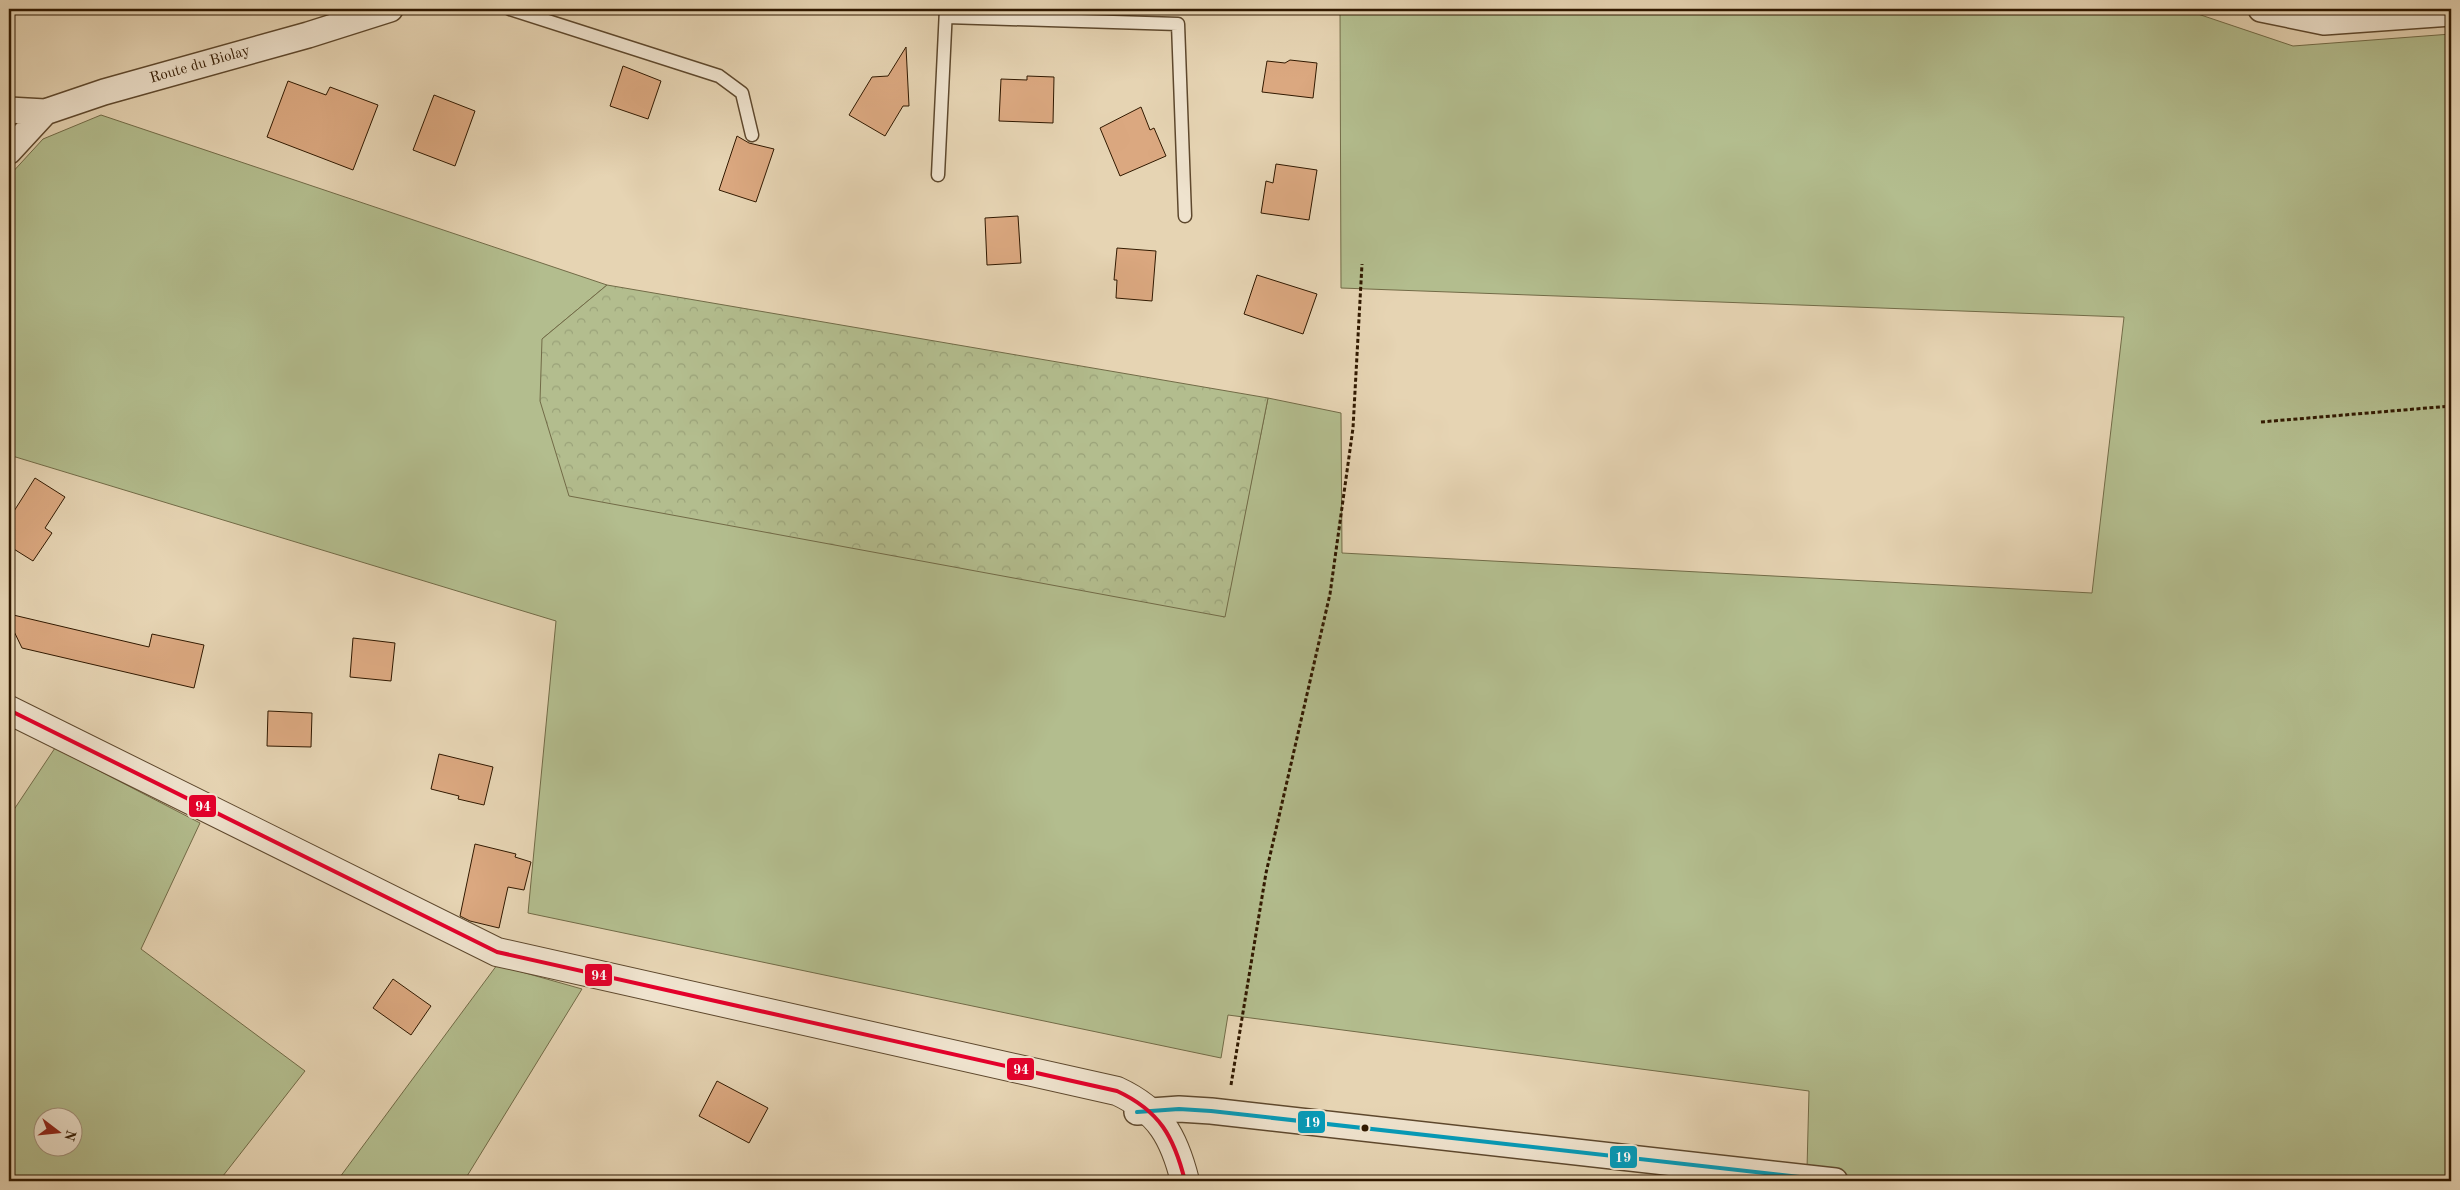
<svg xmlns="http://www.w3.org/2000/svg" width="2460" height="1190" font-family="'Old Standard TT',serif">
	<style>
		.green { fill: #b3bd8e; stroke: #726b47; fill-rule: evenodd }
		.forest { fill: url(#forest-crowns); stroke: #726b47 }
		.building { fill: #dba880; stroke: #311900 }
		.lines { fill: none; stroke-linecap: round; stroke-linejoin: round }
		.service-casing { stroke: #5e482d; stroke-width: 15 }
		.minor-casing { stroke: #5e482d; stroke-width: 28 }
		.tertiary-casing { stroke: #5e482d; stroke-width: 30 }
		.path { stroke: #311900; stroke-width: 3; stroke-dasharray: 4 2.5; stroke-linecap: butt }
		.service { stroke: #efe3ce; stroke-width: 12 }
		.minor { stroke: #efe3ce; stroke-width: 25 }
		.tertiary { stroke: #efe3ce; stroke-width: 28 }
		.bus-1-casing { stroke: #efe3ce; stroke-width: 8 }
		.bus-2-casing { stroke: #efe3ce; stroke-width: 8 }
		.bus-1 { stroke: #059bb9; stroke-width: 4 }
		.bus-2 { stroke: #e4002b; stroke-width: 4 }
		.bus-dot { fill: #311900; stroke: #efe3ce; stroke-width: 2 }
		.labels { text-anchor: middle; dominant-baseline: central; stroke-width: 4; stroke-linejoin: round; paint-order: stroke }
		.street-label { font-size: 15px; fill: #311900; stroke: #efe3ce }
		.line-badge { stroke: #efe3ce; stroke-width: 2 }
		.badge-label { font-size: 14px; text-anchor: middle; font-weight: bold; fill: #fff }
	</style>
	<defs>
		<pattern id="forest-crowns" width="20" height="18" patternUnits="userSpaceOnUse" patternTransform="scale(1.25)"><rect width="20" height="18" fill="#b3bd8e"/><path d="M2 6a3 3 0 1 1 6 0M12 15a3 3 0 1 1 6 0" fill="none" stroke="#9aa279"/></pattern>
	</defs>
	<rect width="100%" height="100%" fill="#e6d4b3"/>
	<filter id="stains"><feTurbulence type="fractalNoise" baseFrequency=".004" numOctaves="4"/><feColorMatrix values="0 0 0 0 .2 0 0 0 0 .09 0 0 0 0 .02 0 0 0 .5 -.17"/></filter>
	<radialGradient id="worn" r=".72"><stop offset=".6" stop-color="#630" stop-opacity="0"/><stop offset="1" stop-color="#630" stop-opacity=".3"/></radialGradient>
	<!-- green -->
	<path class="green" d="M 1340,9 L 2183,9 L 2293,46 L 2451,34 L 2451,1181 L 1883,1181 L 1807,1169 L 1809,1091 L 1228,1015 L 1221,1058 L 528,913 L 556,621 L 9,455 L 9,176 L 43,139 L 101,115 L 607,285 L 542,339 L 1224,617 L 1268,398 L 1341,413 L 1342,553 L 2092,593 L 2124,317 L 1341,288 Z
		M 55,748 L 200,823 L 141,949 L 305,1071 L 219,1181 L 9,1181 L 9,817 ZM 42,1118 L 72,1118 L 72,1148 L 42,1148 Z
		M 497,965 L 582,989 L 464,1181 L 337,1181 Z"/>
	<!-- forest -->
	<path class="forest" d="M 607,285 L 1268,398 L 1225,617 L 569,496 L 540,401 L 542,339 Z"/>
	<!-- building -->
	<path class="building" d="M 906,47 L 909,106 L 903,106 L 885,136 L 849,115 L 872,77 L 888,76 Z
		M 1290,60 L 1317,63 L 1313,98 L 1262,92 L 1267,61 L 1285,63 Z
		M 623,66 L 661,81 L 648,119 L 610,106 Z
		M 1027,76 L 1054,77 L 1053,123 L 999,121 L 1001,79 L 1027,80 Z
		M 288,81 L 326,95 L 330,87 L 378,105 L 353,170 L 267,137 Z
		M 434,95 L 475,111 L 455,166 L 413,150 Z
		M 1141,107 L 1150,130 L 1154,128 L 1166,156 L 1120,176 L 1100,128 Z
		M 737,136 L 749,143 L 774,149 L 756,202 L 719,190 Z
		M 1276,164 L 1317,170 L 1309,220 L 1261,213 L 1266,181 L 1273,183 Z
		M 1018,216 L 1021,263 L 987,265 L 985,218 Z
		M 1117,248 L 1156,251 L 1152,301 L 1116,298 L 1117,280 L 1114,280 Z
		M 1257,275 L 1317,294 L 1303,334 L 1244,314 Z
		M 35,478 L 65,497 L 45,528 L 52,533 L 33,561 L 9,546 L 9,519 Z
		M 9,614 L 149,647 L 152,634 L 204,645 L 194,688 L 22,648 L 9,621 Z
		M 353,638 L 395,643 L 391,681 L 350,677 Z
		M 268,711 L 312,713 L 311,747 L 267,746 Z
		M 439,754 L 493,767 L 484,805 L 458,799 L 459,796 L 431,789 Z
		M 475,844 L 516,854 L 515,857 L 531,862 L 524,890 L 508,887 L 499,928 L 470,921 L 460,916 Z
		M 393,979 L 431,1006 L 411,1035 L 373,1008 Z
		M 717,1081 L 768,1108 L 749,1143 L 699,1116 Z"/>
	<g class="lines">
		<!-- service casing -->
		<g class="service-casing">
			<path id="service" d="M 510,9 L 719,76 L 742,93 L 752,135
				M 946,17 L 1178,24 L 1185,216
				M 938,175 L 946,9"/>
		</g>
		<!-- minor casing -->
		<g class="minor-casing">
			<path id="minor" d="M 2261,9 L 2324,22 L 2451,13
				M 9,110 L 45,112 L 104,92 L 308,35 L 390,9
				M 9,151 L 45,112
				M 1137,1112 L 1179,1109 L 1211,1111 L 1835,1181"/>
		</g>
		<!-- tertiary casing -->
		<g class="tertiary-casing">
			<path id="tertiary" d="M 9,710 L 497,952 L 1117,1091 C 1160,1111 1174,1137 1185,1181"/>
		</g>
		<!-- path -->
		<path class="path" d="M 2261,422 L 2451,406
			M 1231,1085 L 1266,873 L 1330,594 L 1353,428 L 1362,264"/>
		<!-- service -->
		<use href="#service" class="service"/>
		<!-- minor -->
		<use href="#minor" class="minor"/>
		<!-- tertiary -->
		<use href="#tertiary" class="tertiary"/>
		<!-- bus-1 casing -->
		<g class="bus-1-casing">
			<path id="bus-1" d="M 1137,1112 L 1179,1109 L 1211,1111 L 1835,1181"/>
		</g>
		<!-- bus-2 casing -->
		<g class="bus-2-casing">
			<path id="bus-2" d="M 9,710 L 497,952 L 1117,1091 C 1160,1111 1174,1137 1185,1181"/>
		</g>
		<!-- bus-1 -->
		<use href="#bus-1" class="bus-1"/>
		<!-- bus-2 -->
		<use href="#bus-2" class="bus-2"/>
	</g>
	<!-- markers -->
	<circle class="bus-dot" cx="1365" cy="1128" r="4.5"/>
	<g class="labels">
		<!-- street labels -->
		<g class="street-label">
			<text transform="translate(200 65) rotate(-16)">Route du Biolay</text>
		</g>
	</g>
	<g class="line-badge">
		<rect x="188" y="794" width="29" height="24" rx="5" fill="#e4002b"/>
		<rect x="584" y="963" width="29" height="24" rx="5" fill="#e4002b"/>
		<rect x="1006" y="1057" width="29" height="24" rx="5" fill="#e4002b"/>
		<rect x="1297" y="1110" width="29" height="24" rx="5" fill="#059bb9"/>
		<rect x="1609" y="1145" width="29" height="24" rx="5" fill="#059bb9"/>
	</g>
	<g class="badge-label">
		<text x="203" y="811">94</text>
		<text x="599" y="980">94</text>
		<text x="1021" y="1074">94</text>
		<text x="1312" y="1127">19</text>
		<text x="1623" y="1162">19</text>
	</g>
	<!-- margin -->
	<rect width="2460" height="1190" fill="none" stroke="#e6d4b3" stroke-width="30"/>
	<rect x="10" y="10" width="2440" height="1170" fill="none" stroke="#311900" stroke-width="2.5"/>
	<rect x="15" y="15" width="2430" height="1160" fill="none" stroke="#311900"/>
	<!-- north arrow -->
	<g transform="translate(58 1132) rotate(106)"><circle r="24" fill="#efe3ce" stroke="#a3927c"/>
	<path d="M0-4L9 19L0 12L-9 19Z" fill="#8f2418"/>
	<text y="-8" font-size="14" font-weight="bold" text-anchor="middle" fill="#311900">N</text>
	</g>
	<rect width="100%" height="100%" filter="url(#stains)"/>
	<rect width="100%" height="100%" fill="url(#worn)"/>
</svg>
